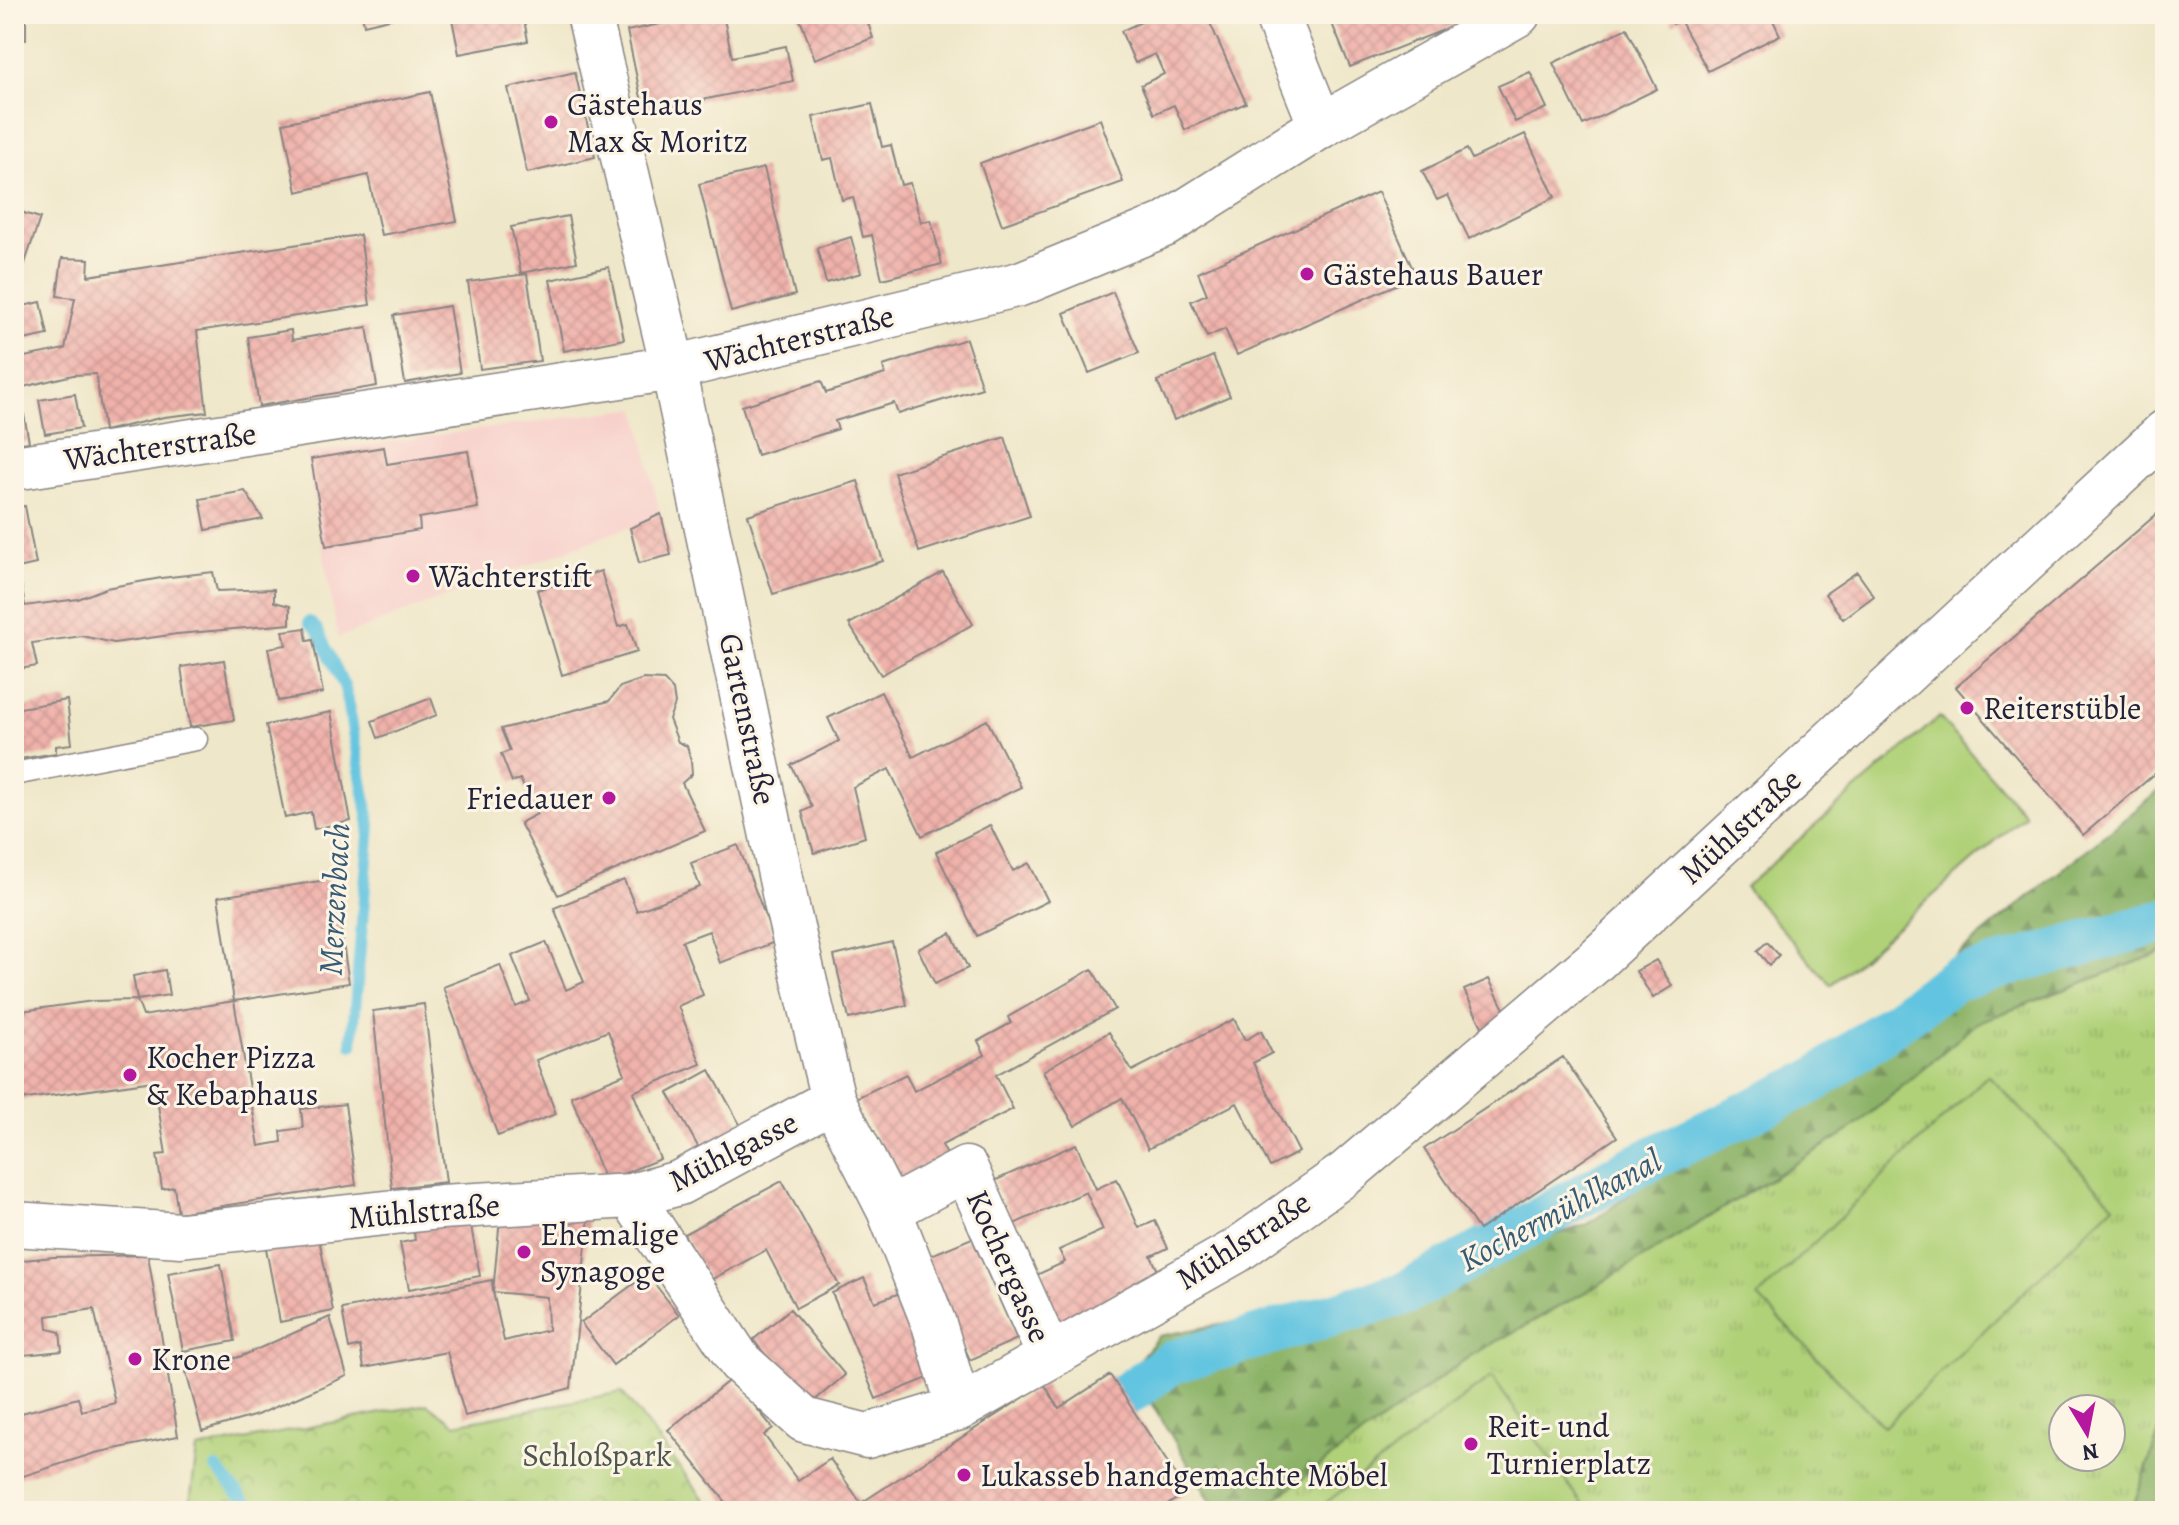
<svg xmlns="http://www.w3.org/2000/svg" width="2179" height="1525" font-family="Alegreya,serif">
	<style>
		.built { fill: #f7d0cb }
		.grass { fill: url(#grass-tufts); stroke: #697a5a; stroke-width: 2; fill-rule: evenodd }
		.forest { fill: url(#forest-firs); stroke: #576a52; stroke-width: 2 }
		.park { fill: url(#park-crowns); stroke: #697a5a; stroke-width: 2 }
		.pitch { fill: #b0d178; stroke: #697a5a; stroke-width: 2 }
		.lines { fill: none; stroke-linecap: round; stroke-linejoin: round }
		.stream { stroke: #62c4e0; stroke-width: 12 }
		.canal { stroke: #62c4e0; stroke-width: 44 }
		.building { fill: url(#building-cross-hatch); fill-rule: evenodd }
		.service-casing { stroke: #888482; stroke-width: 25 }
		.minor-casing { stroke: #888482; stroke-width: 47 }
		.service { stroke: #fff; stroke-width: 22 }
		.minor { stroke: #fff; stroke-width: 44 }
		.poi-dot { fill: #b5179e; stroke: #fcf5e5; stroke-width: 3 }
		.labels { text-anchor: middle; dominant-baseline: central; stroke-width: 6; stroke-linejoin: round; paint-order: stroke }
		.poi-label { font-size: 32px; fill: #22223b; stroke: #fcf5e5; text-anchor: start }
		.street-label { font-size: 32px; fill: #22223b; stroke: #fcf5e5 }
		.park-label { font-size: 32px; fill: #4d574d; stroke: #fcf5e5 }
		.water-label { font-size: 34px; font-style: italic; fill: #385b75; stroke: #fcf5e5 }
	</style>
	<defs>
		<pattern id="grass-tufts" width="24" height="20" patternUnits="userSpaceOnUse" patternTransform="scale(2)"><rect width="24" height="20" fill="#b0d178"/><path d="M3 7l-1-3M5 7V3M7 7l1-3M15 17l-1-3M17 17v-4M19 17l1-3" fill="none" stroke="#97b369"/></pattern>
		<pattern id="forest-firs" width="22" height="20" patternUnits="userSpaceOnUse" patternTransform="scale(2)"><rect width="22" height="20" fill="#8cb368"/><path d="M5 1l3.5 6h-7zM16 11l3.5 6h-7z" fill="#729157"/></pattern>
		<pattern id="park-crowns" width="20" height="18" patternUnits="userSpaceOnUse" patternTransform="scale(2)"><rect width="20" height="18" fill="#b0d178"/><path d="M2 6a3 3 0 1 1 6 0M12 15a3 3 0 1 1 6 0" fill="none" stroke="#97b369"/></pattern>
		<pattern id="building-cross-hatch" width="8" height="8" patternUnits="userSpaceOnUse" patternTransform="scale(2)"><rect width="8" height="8" fill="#f0b2ab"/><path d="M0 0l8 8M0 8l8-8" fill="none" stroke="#ce9994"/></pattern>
	</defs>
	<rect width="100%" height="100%" fill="#fcf5e5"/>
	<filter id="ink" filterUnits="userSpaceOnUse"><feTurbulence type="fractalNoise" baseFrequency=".0125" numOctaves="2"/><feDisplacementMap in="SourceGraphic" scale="16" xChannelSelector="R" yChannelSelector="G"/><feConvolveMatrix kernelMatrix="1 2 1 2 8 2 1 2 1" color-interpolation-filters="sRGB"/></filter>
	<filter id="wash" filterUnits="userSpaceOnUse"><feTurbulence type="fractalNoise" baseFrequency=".006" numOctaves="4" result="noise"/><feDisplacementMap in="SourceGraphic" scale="32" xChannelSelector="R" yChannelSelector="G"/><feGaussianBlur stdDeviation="1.8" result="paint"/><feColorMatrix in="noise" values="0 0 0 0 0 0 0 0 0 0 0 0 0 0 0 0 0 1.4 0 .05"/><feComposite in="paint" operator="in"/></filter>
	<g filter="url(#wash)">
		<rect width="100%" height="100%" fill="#efe7c9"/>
		<!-- built -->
		<path class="built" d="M 637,408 L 660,515 L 338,638 L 306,453 Z"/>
		<!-- grass -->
		<path class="grass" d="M 2165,951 L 2165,1415 L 2132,1511 L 1587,1511 L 1491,1378 L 1315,1511 L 1256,1511 L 1470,1356 L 1598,1285 L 1853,1128 L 1977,1023 ZM 2063,1409 L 2111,1409 L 2111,1457 L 2063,1457 Z"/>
		<!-- forest -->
		<path class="forest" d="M 2165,786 L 2165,951 L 1977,1023 L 1853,1128 L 1598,1285 L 1470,1356 L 1279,1496 L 1256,1511 L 1212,1511 L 1215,1508 L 1131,1369 L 1159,1336 L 1376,1295 L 1588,1224 L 1898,1003 Z
			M 2165,1415 L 2165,1511 L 2132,1511 Z"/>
		<!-- park -->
		<path class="park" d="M 622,1392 L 713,1511 L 189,1511 L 197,1449 L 427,1404 L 455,1424 Z"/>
		<!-- pitch -->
		<path class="pitch" d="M 1939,717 L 2025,815 L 1831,985 L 1745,887 Z
			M 1988,1075 L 2114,1205 L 1884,1427 L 1758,1297 Z
			M 1492,1377 L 1587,1511 L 1315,1511 L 1491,1377 Z"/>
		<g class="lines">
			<!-- stream -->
			<path class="stream" d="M 309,622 L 317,629 L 345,688 L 370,825 L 352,1045
				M 216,1468 L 253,1511"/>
			<!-- canal -->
			<path class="canal" d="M 1074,1431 L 1172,1362 L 1406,1293 L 1632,1168 L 1814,1081 L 1955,979 L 2165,921"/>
		</g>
		<g id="blocks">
			<!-- building -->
			<path class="building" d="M 14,14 L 26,14 L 26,40 L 14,39 Z
				M 362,14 L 406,14 L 406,15 L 364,25 Z
				M 451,14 L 523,14 L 528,41 L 459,54 Z
				M 707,14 L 723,14 L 732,57 L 786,46 L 793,81 L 644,112 L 627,31 Z
				M 798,14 L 865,14 L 873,38 L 815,59 Z
				M 1159,14 L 1206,14 L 1246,103 L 1185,130 L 1174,105 L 1154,114 L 1141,85 L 1164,74 L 1155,54 L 1135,63 L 1121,31 Z
				M 1328,14 L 1463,14 L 1466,21 L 1350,67 Z
				M 1667,14 L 1770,14 L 1780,35 L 1708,71 L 1680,20 L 1673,24 Z
				M 1627,28 L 1657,89 L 1583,125 L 1553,63 Z
				M 575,72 L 595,157 L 527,173 L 508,88 Z
				M 1530,72 L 1547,108 L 1515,122 L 1498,86 Z
				M 430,92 L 457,221 L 381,235 L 368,175 L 297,192 L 283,123 Z
				M 872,104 L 882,147 L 891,145 L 901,185 L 910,183 L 921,222 L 931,220 L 942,264 L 882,279 L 872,235 L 863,237 L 853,197 L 842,200 L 832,158 L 823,160 L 813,117 Z
				M 1100,119 L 1123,182 L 1002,225 L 980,163 Z
				M 1525,134 L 1555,197 L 1469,239 L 1448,195 L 1437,200 L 1422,171 L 1467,149 L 1472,159 Z
				M 764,168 L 795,295 L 731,312 L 699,184 Z
				M 1378,192 L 1416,276 L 1237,355 L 1225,329 L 1207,337 L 1191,301 L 1207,294 L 1198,272 Z
				M 14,210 L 40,218 L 24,266 L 14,263 Z
				M 568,216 L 577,262 L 521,273 L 511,227 Z
				M 360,235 L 370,305 L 197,331 L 207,412 L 164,417 L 104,431 L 96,374 L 73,375 L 19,388 L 29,442 L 14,444 L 14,359 L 65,349 L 75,298 L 57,296 L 62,258 L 89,259 L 88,276 Z
				M 851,237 L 861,273 L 826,283 L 817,248 Z
				M 609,267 L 624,339 L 564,351 L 550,280 Z
				M 527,274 L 540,361 L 480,369 L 468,282 Z
				M 1113,292 L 1139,353 L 1089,373 L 1064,313 Z
				M 41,302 L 48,335 L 14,342 L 14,308 Z
				M 449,306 L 460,373 L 405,383 L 394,315 Z
				M 367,327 L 377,386 L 259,406 L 248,337 L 291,330 L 292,340 Z
				M 966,339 L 982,388 L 898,414 L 894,403 L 835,421 L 838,429 L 757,455 L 742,406 L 821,381 L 826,393 L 885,374 L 883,366 Z
				M 1213,356 L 1230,396 L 1174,420 L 1157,381 Z
				M 75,394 L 81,428 L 45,434 L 39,400 Z
				M 1005,437 L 1030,516 L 919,552 L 894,473 Z
				M 384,447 L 387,464 L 468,451 L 478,508 L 419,518 L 420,530 L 326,546 L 311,459 Z
				M 858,481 L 883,561 L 773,594 L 748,515 Z
				M 245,491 L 263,519 L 206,530 L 200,499 Z
				M 25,506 L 36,564 L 18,568 L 25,606 L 78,599 L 106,588 L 161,578 L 213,572 L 217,591 L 274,589 L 274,602 L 290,606 L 290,624 L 177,634 L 114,643 L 82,636 L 32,643 L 37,666 L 14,670 L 14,508 Z
				M 2165,507 L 2165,765 L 2083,835 L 1956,687 Z
				M 661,514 L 671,555 L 639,563 L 630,528 Z
				M 601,571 L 618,627 L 628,624 L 637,652 L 562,675 L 537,590 Z
				M 943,572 L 973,624 L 881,675 L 849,624 Z
				M 1857,572 L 1874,596 L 1843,619 L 1825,594 Z
				M 305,628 L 307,641 L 313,640 L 323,693 L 278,701 L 268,648 L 286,645 L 283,631 Z
				M 224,660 L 234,720 L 190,727 L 181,667 Z
				M 643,679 L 664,680 L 673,690 L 675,704 L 669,719 L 678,742 L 687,746 L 691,761 L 692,774 L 682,783 L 705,831 L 558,895 L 520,823 L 537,814 L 520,779 L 512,782 L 501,754 L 510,751 L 501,729 L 609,701 L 620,687 Z
				M 881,692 L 913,757 L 987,720 L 1021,787 L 922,836 L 889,769 L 853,787 L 865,837 L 814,853 L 802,812 L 812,807 L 791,765 L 839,741 L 828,718 Z
				M 431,698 L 437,715 L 378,738 L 372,721 Z
				M 67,700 L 72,744 L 56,746 L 56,753 L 14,760 L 14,709 Z
				M 331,712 L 351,821 L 314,829 L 311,812 L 285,818 L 266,725 Z
				M 990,825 L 1013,871 L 1029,863 L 1048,901 L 977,936 L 936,852 Z
				M 738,845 L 775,942 L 720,963 L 709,931 L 682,941 L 703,995 L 678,1006 L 701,1064 L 633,1092 L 660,1159 L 605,1181 L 571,1096 L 625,1074 L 608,1031 L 536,1060 L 556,1114 L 498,1136 L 443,987 L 500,965 L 516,1007 L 530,1001 L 512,956 L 546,942 L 566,990 L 584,982 L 554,908 L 624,880 L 637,911 L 700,887 L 691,863 Z
				M 333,879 L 349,983 L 234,1001 L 218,897 Z
				M 951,933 L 968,968 L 935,984 L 918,949 Z
				M 892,942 L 907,1005 L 849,1019 L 834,956 Z
				M 1767,942 L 1779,955 L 1769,965 L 1757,951 Z
				M 1656,960 L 1672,986 L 1653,998 L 1636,971 Z
				M 1092,969 L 1115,1009 L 996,1075 L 1013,1109 L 942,1145 L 952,1165 L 902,1190 L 856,1098 L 906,1074 L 914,1091 L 985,1055 L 978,1041 L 1011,1023 L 1008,1017 Z
				M 165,970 L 169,995 L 137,1000 L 133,976 Z
				M 1489,979 L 1513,1027 L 1488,1039 L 1464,990 Z
				M 137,1000 L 143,1016 L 234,1001 L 259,1146 L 282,1142 L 281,1131 L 303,1128 L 301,1109 L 345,1104 L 356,1185 L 178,1213 L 174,1187 L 162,1189 L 157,1155 L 166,1154 L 154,1081 L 19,1100 L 14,1066 L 14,1012 L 93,1001 Z
				M 424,1004 L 446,1182 L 392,1188 L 373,1011 Z
				M 1234,1019 L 1245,1040 L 1261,1031 L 1272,1053 L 1253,1063 L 1299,1152 L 1270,1167 L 1237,1103 L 1148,1149 L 1122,1098 L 1075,1126 L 1043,1071 L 1109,1032 L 1132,1071 Z
				M 1563,1057 L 1617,1137 L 1479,1230 L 1424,1149 Z
				M 710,1070 L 743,1130 L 701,1152 L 668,1093 Z
				M 1076,1144 L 1096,1189 L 1117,1179 L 1139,1228 L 1155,1221 L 1168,1248 L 1151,1256 L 1162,1279 L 1056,1328 L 1032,1277 L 1065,1262 L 1059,1250 L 1103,1230 L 1086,1192 L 1014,1224 L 994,1181 Z
				M 782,1181 L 839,1285 L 796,1308 L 766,1250 L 709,1281 L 684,1234 Z
				M 501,1207 L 589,1217 L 571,1388 L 465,1416 L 447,1352 L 364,1368 L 360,1346 L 349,1349 L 342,1309 L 492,1280 L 493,1292 ZM 493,1292 L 547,1297 L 548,1330 L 504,1341 Z
				M 469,1215 L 480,1276 L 409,1289 L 400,1243 L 415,1240 L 413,1226 Z
				M 318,1233 L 333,1311 L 280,1322 L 265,1243 Z
				M 972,1238 L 1017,1339 L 970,1360 L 924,1258 Z
				M 148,1255 L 178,1436 L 95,1453 L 14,1479 L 14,1415 L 78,1398 L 82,1411 L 115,1403 L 94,1309 L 47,1316 L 48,1329 L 60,1332 L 62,1351 L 14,1356 L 14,1261 L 53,1257 Z
				M 221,1264 L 235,1341 L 183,1351 L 168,1273 Z
				M 647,1274 L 679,1315 L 613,1365 L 581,1323 Z
				M 864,1278 L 875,1302 L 900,1293 L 933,1376 L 876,1399 L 832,1293 Z
				M 790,1309 L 845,1375 L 808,1406 L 753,1340 Z
				M 330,1317 L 347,1376 L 257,1415 L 202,1431 L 186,1372 L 242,1356 Z
				M 1110,1375 L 1187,1492 L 1158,1511 L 733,1511 L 668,1430 L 732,1378 L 773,1428 L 764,1435 L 798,1481 L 830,1459 L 861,1503 L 1044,1384 L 1059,1408 Z"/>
		</g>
	</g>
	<g filter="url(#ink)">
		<use href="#blocks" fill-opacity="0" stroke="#888482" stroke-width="2"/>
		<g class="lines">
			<!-- service casing -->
			<g class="service-casing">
				<path id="service" d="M 14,774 L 196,739"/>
			</g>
			<!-- minor casing -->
			<g class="minor-casing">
				<path id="minor" d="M 589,14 L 673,368 L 787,907 L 833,1100 L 889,1210 L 934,1324 L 959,1408
					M 1276,14 L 1321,126
					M 14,468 L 673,368 L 1020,284 L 1164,225 L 1321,126 L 1518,14
					M 631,1196 L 679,1183 L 833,1100
					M 889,1210 L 966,1169 L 1049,1355
					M 14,1224 L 181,1235 L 441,1207 L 631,1196 L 740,1362 L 804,1420 L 867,1436 L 959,1408 L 1236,1251 L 1346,1173 L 1594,962 L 2165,432"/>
			</g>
			<!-- service -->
			<use href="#service" class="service"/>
			<!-- minor -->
			<use href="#minor" class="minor"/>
		</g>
	</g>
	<!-- markers -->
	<g class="poi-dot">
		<circle cx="551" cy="122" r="8"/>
		<circle cx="1307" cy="274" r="8"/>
		<circle cx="413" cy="576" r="8"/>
		<circle cx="1967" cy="708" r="8"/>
		<circle cx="609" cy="798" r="8"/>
		<circle cx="130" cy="1075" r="8"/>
		<circle cx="524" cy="1252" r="8"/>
		<circle cx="135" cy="1359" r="8"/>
		<circle cx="1471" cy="1444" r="8"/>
		<circle cx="964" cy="1475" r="8"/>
	</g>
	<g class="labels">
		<!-- poi labels -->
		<g class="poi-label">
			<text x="567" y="104">Gästehaus<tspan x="567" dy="37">Max &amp; Moritz</tspan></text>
			<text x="1323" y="274">Gästehaus Bauer</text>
			<text x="429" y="576">Wächterstift</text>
			<text x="1983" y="708">Reiterstüble</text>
			<text x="593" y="798" text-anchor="end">Friedauer</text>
			<text x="146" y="1057">Kocher Pizza<tspan x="146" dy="37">&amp; Kebaphaus</tspan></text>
			<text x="540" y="1234">Ehemalige<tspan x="540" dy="37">Synagoge</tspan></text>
			<text x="151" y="1359">Krone</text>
			<text x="1487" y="1426">Reit- und<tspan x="1487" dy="37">Turnierplatz</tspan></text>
			<text x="980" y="1475">Lukasseb handgemachte Möbel</text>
		</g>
		<!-- street labels -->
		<g class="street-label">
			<text transform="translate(799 338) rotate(-14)">Wächterstraße</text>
			<text transform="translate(160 446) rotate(-8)">Wächterstraße</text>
			<text transform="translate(748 719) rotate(78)">Gartenstraße</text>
			<text transform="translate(1740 826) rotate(-43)">Mühlstraße</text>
			<text transform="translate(733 1151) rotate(-27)">Mühlgasse</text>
			<text transform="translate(424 1211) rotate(-5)">Mühlstraße</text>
			<text transform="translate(1243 1240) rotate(-33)">Mühlstraße</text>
			<text transform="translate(1009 1266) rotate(66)">Kochergasse</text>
		</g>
		<!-- park labels -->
		<g class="park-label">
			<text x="597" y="1455">Schloßpark</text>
		</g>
		<!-- water labels -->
		<g class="water-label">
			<text transform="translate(334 899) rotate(-87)">Merzenbach</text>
			<text transform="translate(1560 1210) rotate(-28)">Kochermühlkanal</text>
		</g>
	</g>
	<!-- margin -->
	<rect width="2179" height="1525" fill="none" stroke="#fcf5e5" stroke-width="48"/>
	<!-- north arrow -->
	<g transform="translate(2087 1433) rotate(170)"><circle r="38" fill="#fcf5e5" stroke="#a5a1a1" stroke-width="2"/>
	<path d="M0-6L14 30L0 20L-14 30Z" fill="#b5179e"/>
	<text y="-12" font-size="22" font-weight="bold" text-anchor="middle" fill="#22223b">N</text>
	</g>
</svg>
